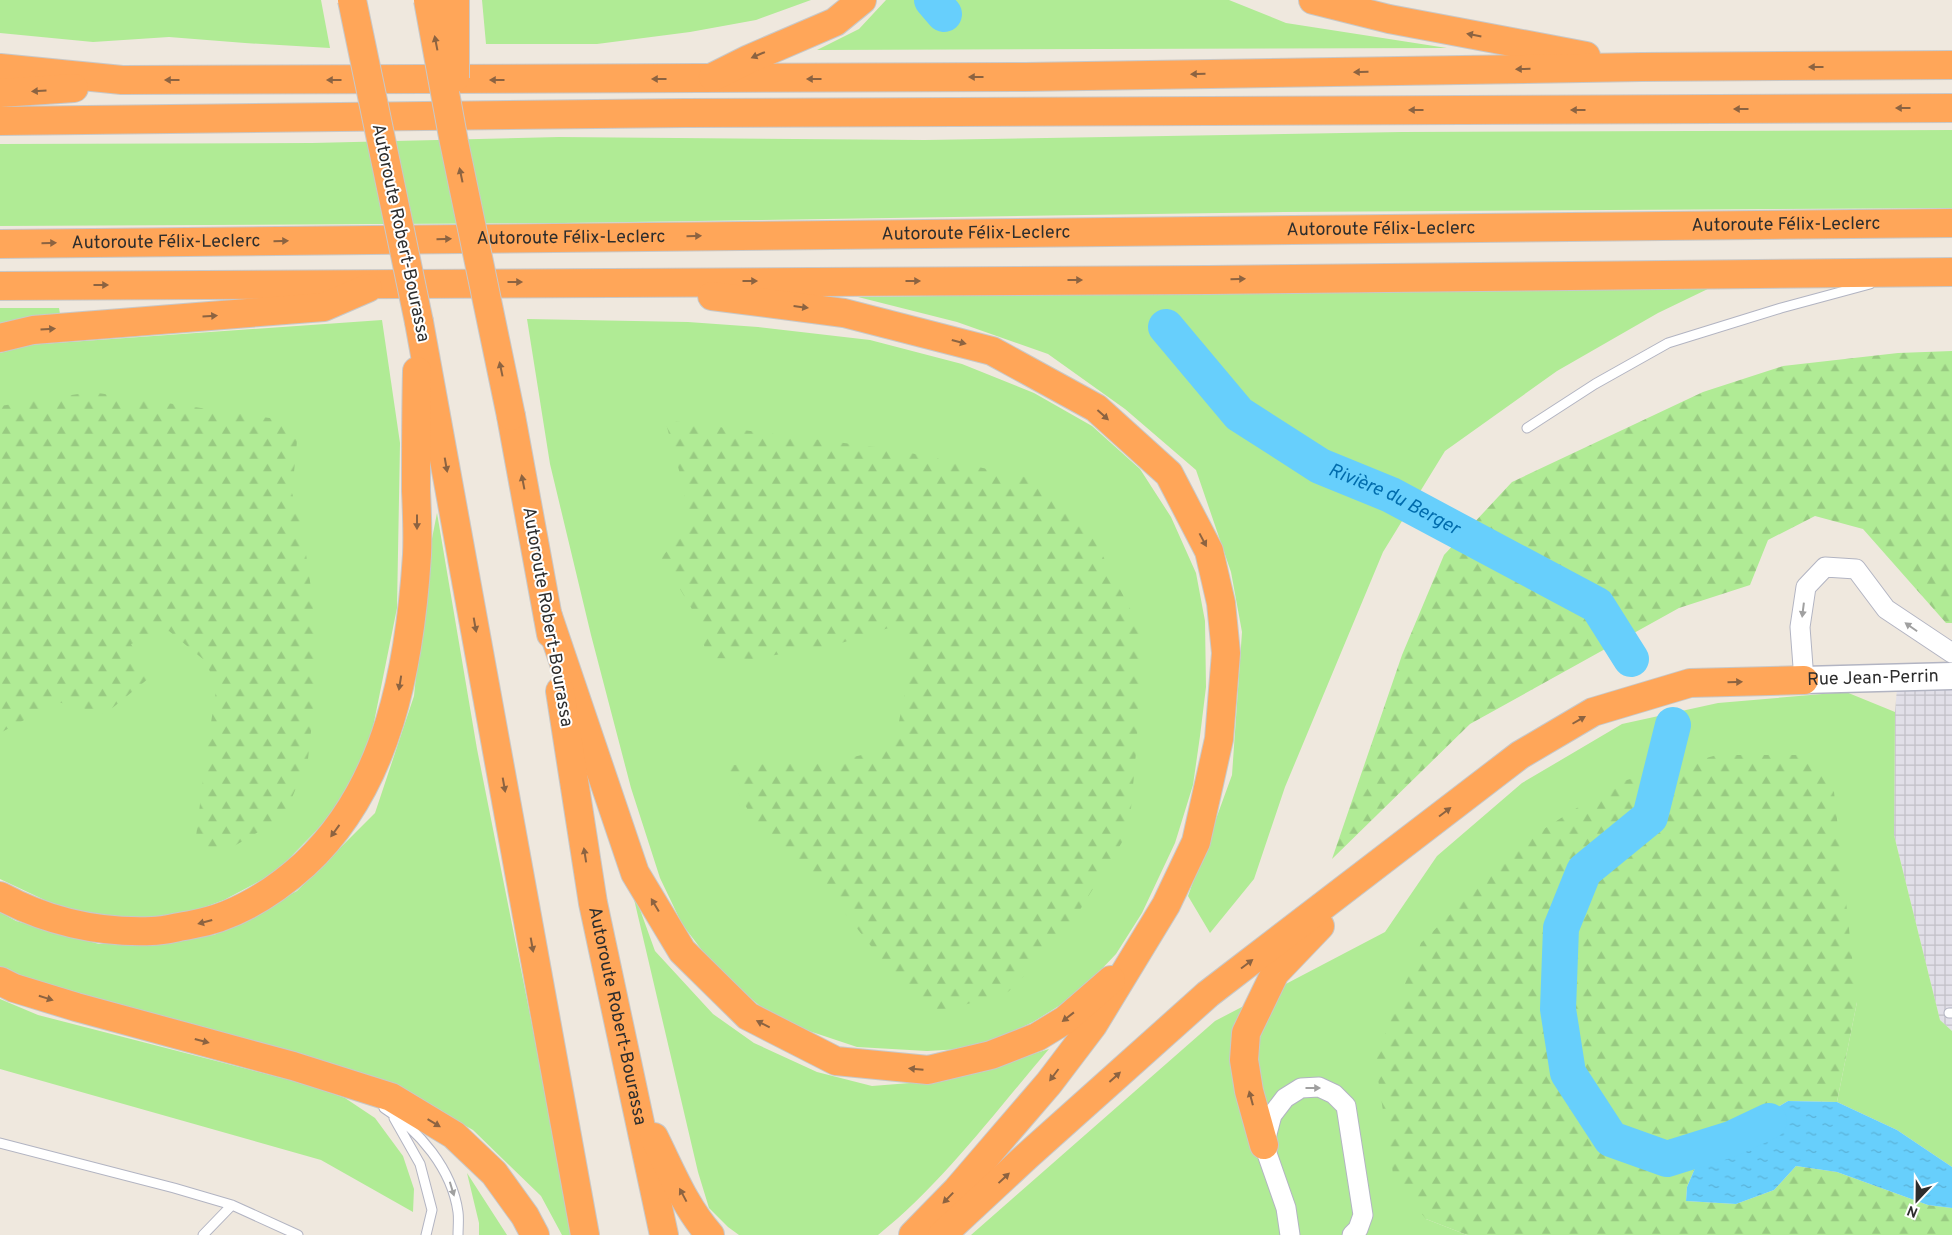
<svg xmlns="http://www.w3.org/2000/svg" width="1952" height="1235" font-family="Overpass,sans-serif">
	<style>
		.industrial { fill: url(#industrial-grid) }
		.grass { fill: #b0eb95 }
		.forest { fill: url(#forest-firs) }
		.water { fill: url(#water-ripples) }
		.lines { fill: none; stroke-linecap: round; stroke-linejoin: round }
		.river { stroke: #67cffc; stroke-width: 36 }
		.lane-casing { stroke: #b2b4c2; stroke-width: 11 }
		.street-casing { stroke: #b2b4c2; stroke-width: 21 }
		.secondary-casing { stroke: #b2b4c2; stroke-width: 29 }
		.highway-casing { stroke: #c8c8c8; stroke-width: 30 }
		.lane { stroke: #fff; stroke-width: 9 }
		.street { stroke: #fff; stroke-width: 19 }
		.secondary { stroke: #fff; stroke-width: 26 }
		.highway { stroke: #ffa659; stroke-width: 28 }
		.highway-bridge-casing { stroke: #c8c8c8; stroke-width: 30; stroke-linecap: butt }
		.highway-bridge { stroke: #ffa659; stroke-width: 28 }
		.oneway { fill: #8c6341 }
		.oneway2 { fill: #a0a0a0 }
		.labels { text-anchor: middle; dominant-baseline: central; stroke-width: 4; stroke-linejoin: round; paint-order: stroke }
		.street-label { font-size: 18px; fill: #2d2d2d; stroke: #fff }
		.water-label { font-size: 19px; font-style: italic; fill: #006cad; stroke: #fff }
	</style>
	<defs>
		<pattern id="industrial-grid" width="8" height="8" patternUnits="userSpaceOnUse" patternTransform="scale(1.25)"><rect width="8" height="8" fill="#e1dfe8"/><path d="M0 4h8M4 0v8" fill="none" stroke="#c1c0c7"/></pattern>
		<pattern id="forest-firs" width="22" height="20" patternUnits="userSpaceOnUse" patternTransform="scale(1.25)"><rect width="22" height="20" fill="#b0eb95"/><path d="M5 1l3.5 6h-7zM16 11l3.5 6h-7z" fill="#98ca81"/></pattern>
		<pattern id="water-ripples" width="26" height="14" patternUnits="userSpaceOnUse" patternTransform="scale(1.25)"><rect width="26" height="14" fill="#67cffc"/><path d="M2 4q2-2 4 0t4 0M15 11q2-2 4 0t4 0" fill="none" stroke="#5ab2d8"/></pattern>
	</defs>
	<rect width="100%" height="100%" fill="#efe8de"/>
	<!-- industrial -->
	<path class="industrial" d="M 1952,676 L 1952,1031 L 1940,1020 L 1894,835 L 1895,712 L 1898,677 Z"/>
	<!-- grass -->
	<path class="grass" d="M 0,0 L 321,0 L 330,48 L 245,43 L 169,37 L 93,42 L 0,33 Z
		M 482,0 L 811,0 L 756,20 L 690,32 L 597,44 L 486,44 Z
		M 886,0 L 1229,0 L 1286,23 L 1447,48 L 817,50 L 859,29 Z
		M 1952,130 L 1952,208 L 1284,212 L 564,223 L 0,226 L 0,144 L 312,143 L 559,137 L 925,140 L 1402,132 Z
		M 1714,286 L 1658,313 L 1557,371 L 1445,451 L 1383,552 L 1285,787 L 1254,879 L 1210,933 L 1188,896 L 1232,775 L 1242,632 L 1231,572 L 1196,470 L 1125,409 L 1048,354 L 957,322 L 858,297 Z
		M 0,308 L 59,308 L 60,314 L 0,325 Z
		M 527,319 L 688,322 L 758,327 L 870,340 L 962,364 L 1034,393 L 1092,426 L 1140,469 L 1171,517 L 1196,573 L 1205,621 L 1206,687 L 1200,736 L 1193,785 L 1175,843 L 1142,913 L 1116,954 L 1078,994 L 1033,1022 L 978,1048 L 927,1051 L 857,1047 L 803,1029 L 760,1006 L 717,970 L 682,924 L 660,878 L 631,788 L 591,635 L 550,464 Z
		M 382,320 L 400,443 L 397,608 L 371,737 L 343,801 L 314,833 L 275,873 L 224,900 L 170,920 L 118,919 L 68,911 L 0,879 L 0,353 L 27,345 Z
		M 437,513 L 477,749 L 574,1235 L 562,1235 L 541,1196 L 473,1130 L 400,1089 L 76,997 L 0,970 L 0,912 L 16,921 L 99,944 L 214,935 L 297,891 L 375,813 L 414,696 L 428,559 Z
		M 1846,692 L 1895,712 L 1894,835 L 1940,1020 L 1952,1031 L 1952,1167 L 1897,1130 L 1837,1102 L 1857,1002 L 1426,1219 L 1467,1235 L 971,1235 L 1215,1021 L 1385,932 L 1437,856 L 1522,783 L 1622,724 L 1718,703 Z
		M 630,882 L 655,951 L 713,1014 L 754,1043 L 817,1072 L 872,1086 L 948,1080 L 1049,1049 C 996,1111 942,1184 878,1235 L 739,1235 L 728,1227 L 709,1208 L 698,1172 Z
		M 0,999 L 38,1015 L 309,1085 L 345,1098 L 375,1118 L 403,1156 L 414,1189 L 413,1212 L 321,1160 L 0,1069 Z
		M 467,1173 L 507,1235 L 479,1235 L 479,1223 Z"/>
	<!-- forest -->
	<path class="forest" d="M 1952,351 L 1952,623 L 1946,623 L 1863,529 L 1815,516 L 1768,540 L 1750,585 L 1679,608 L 1470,724 L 1332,859 L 1402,655 L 1444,555 L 1512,482 L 1703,392 L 1783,366 L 1898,353 Z
		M 91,392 L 283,420 L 297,441 L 292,493 L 302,527 L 312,595 L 318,667 L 308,759 L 284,817 L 219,855 L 196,837 L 206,754 L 217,685 L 204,660 L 169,631 L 131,644 L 149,678 L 105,714 L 58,702 L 0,733 L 0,406 Z
		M 665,420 L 891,449 L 1026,477 L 1088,527 L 1141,630 L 1137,741 L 1129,831 L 1063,937 L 1008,992 L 937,1013 L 878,955 L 826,889 L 759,830 L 723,765 L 829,763 L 894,747 L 905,691 L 910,652 L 898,625 L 835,645 L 752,659 L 708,658 L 693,611 L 661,557 L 690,528 L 682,481 Z
		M 1717,755 L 1808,755 L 1834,792 L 1857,1002 L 1837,1102 L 1788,1101 L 1701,1154 L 1687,1187 L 1686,1201 L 1736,1204 L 1774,1190 L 1796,1166 L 1837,1172 L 1928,1205 L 1952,1208 L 1952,1235 L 1467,1235 L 1426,1219 L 1394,1180 L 1375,1060 L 1421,943 L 1525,841 L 1616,783 Z"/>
	<!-- water -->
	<path class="water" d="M 1788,1101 L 1837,1102 L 1897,1130 L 1952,1167 L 1952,1208 L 1928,1205 L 1837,1172 L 1796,1166 L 1774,1190 L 1736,1204 L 1686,1201 L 1687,1187 L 1701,1154 Z"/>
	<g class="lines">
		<!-- river -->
		<g class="river">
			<path d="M 932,0 L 944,14"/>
			<path id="s1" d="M 1166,327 L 1239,414 L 1320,466 L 1391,495 L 1597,605 L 1631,659"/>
			<path d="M 1673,725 L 1650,817 L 1584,871 L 1561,928 L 1558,1009 L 1568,1073 L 1611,1139 L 1667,1159 L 1731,1139 L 1769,1121"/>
		</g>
		<!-- lane casing -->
		<g class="lane-casing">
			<path id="lane" d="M 1527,428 L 1595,384 L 1668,343 L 1781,308 L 1870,284
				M 1949,1013 L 1952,1013
				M 384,1108 C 419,1130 452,1169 458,1212 C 459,1219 458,1228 458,1235
				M 394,1118 L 420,1164 L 432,1210 L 426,1235
				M 0,1143 L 174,1188 L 232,1205 L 298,1235
				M 203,1235 L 232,1205"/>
		</g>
		<!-- street casing -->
		<g class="street-casing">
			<path id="street" d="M 1804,680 L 1800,627 L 1806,587 L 1825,567 L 1856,569 L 1886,609 L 1952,653
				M 1290,1235 L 1286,1208 L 1264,1145 L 1272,1115 L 1285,1098 L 1301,1088 L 1319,1087 L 1334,1094 L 1346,1106 L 1363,1215 L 1358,1229 L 1352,1235"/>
		</g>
		<!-- secondary casing -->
		<g class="secondary-casing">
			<g id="secondary">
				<path id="s2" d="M 1804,680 L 1952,676"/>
			</g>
		</g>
		<!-- highway casing -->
		<g class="highway-casing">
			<g id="highway">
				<path d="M 1313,0 L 1389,19 L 1586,56"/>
				<path d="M 0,68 L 122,80 L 1025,77 L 1642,67 L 1952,65"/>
				<path d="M 713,77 L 749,59 L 835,22 L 862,0"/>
				<path d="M 0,93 L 74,88"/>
				<path d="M 0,121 L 685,113 L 1952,108"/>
				<path id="s3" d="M 0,244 L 1952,223"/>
				<path d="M 0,286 L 1208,280 L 1952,272"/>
				<path d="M 712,296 L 844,313 L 992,351 L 1096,408 L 1169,474 L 1209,551 L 1221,603 L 1226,653 L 1219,739 L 1196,842 L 1166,905 L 1093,1025 L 1049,1083 L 957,1190 L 913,1235"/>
				<path d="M 419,322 L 585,1235"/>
				<path d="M 0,338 L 33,330 L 324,307 L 368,288"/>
				<path d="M 511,416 L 551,634"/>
				<path d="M 548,616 L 635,873 L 682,951 L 748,1016 L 836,1061 L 928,1070 L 991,1055 L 1037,1037 L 1065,1020 L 1111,980"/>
				<path id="s4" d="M 560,691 L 593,903 L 664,1235"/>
				<path d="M 0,896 C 46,921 99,933 152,931 C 164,931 177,927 190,925 C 233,918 273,893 305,864 C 389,786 410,664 417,555 C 418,534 417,512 416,491 C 416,451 416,411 417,371"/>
				<path d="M 0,981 L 14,988 L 76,1007 L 293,1066 L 391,1097 L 454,1135 L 494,1173 L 525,1216 L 535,1235"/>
				<path d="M 654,1137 C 671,1171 685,1207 710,1235"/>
				<path d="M 1264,1145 L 1249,1091 L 1244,1060 L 1246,1033 L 1275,973 L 1320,926"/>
				<path d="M 942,1235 L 1027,1156 L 1208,994 L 1520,755 L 1593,712 L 1690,683 L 1804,680"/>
			</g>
		</g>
		<!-- lane -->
		<use href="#lane" class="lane"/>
		<!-- street -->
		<use href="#street" class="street"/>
		<!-- secondary -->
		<use href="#secondary" class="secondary"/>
		<!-- highway -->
		<use href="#highway" class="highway"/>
		<!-- highway-bridge casing -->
		<g class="highway-bridge-casing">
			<path id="highway-bridge" d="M 352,0 L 419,322
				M 428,0 L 454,142 L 511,416
				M 455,78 L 455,0"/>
		</g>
		<!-- highway-bridge -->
		<use href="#highway-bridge" class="highway-bridge"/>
	</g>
	<!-- one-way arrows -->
	<defs><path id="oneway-solid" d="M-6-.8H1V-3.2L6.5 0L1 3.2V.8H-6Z" transform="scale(1.25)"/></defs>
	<g class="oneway">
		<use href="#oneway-solid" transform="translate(1474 35) rotate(-169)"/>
		<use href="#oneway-solid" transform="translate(436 43) rotate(-101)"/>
		<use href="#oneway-solid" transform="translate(758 55) rotate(157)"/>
		<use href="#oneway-solid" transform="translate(1816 67) rotate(180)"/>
		<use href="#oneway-solid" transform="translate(1523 69) rotate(179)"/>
		<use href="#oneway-solid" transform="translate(1361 72) rotate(179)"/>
		<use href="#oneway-solid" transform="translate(1198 74) rotate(179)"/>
		<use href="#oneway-solid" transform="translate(976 77) rotate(180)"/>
		<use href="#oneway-solid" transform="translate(659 79) rotate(180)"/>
		<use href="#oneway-solid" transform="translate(814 79) rotate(180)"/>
		<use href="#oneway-solid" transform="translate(172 80) rotate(180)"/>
		<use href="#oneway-solid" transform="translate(334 80) rotate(180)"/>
		<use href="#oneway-solid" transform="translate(497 80) rotate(180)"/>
		<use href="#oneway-solid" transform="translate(39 91) rotate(177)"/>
		<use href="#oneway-solid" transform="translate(1903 108) rotate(180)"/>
		<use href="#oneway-solid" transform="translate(1741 109) rotate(180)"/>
		<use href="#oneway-solid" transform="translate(1416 110) rotate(180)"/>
		<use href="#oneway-solid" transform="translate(1578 110) rotate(180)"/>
		<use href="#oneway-solid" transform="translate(461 175) rotate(-102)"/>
		<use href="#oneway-solid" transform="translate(694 236) rotate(-1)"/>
		<use href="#oneway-solid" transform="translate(444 239) rotate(-1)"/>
		<use href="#oneway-solid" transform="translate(281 241) rotate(-1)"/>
		<use href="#oneway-solid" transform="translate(49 243) rotate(-1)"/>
		<use href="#oneway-solid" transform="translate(1238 279) rotate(-1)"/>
		<use href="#oneway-solid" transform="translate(1075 280)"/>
		<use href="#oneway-solid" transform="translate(750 281)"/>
		<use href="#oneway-solid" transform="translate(913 281)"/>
		<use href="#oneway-solid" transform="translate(515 282)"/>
		<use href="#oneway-solid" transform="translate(101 285)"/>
		<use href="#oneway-solid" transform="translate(801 307) rotate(7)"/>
		<use href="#oneway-solid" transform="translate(210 316) rotate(-4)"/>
		<use href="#oneway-solid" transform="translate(48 329) rotate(-4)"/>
		<use href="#oneway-solid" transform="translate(959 342) rotate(15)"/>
		<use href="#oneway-solid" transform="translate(501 369) rotate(-102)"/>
		<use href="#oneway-solid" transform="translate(1103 415) rotate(42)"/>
		<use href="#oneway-solid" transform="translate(446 465) rotate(80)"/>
		<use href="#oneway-solid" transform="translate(523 482) rotate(-101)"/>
		<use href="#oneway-solid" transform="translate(417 522) rotate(90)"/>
		<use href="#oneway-solid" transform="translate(1203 540) rotate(62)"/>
		<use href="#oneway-solid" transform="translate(475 625) rotate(80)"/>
		<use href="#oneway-solid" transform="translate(1735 682) rotate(-2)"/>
		<use href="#oneway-solid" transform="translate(400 683) rotate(99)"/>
		<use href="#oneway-solid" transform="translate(1579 720) rotate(-30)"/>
		<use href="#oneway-solid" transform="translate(504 785) rotate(80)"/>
		<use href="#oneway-solid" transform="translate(1445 812) rotate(-37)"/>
		<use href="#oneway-solid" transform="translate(335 831) rotate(126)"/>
		<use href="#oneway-solid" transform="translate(585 855) rotate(-99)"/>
		<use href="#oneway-solid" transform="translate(655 905) rotate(-121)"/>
		<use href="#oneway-solid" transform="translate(205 922) rotate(165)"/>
		<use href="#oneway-solid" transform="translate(532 945) rotate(80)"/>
		<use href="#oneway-solid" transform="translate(1247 964) rotate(-37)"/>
		<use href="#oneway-solid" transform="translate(46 998) rotate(17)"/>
		<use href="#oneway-solid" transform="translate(1068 1017) rotate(142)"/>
		<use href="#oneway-solid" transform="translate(763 1024) rotate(-153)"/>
		<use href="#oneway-solid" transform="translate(202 1041) rotate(15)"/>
		<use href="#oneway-solid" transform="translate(916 1069) rotate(-175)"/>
		<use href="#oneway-solid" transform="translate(1054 1075) rotate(127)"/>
		<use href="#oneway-solid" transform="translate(1115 1077) rotate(-42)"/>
		<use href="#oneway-solid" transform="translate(1251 1098) rotate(-105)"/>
		<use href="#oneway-solid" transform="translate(434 1123) rotate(31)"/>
		<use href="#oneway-solid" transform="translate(1004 1178) rotate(-43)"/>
		<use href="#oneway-solid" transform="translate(683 1195) rotate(-118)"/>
		<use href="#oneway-solid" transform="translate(948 1198) rotate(134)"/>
	</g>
	<g class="oneway2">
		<use href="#oneway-solid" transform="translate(1803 610) rotate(97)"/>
		<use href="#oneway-solid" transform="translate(1911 627) rotate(-145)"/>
		<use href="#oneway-solid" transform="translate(1313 1088)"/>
		<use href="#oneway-solid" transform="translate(452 1189) rotate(73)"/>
	</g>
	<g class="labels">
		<!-- street labels -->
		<g class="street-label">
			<text stroke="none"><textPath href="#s3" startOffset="1786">Autoroute Félix-Leclerc</textPath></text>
			<text stroke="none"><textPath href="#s3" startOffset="1381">Autoroute Félix-Leclerc</textPath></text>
			<text transform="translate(400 233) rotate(78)">Autoroute Robert-Bourassa</text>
			<text stroke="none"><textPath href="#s3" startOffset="976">Autoroute Félix-Leclerc</textPath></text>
			<text stroke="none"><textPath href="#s3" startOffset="571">Autoroute Félix-Leclerc</textPath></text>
			<text stroke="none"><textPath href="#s3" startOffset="166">Autoroute Félix-Leclerc</textPath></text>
			<text transform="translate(547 617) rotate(80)">Autoroute Robert-Bourassa</text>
			<text stroke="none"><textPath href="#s2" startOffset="69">Rue Jean-Perrin</textPath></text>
			<text stroke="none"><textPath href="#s4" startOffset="330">Autoroute Robert-Bourassa</textPath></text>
		</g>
		<!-- water labels -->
		<g class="water-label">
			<text stroke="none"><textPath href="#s1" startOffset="291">Rivière du Berger</textPath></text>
		</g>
	</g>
	<!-- north arrow -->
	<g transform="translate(1917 1200) rotate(202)" stroke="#ffffff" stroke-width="4" paint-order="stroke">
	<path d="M0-4L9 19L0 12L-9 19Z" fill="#2d2d2d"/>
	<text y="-8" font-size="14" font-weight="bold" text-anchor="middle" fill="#2d2d2d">N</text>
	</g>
</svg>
